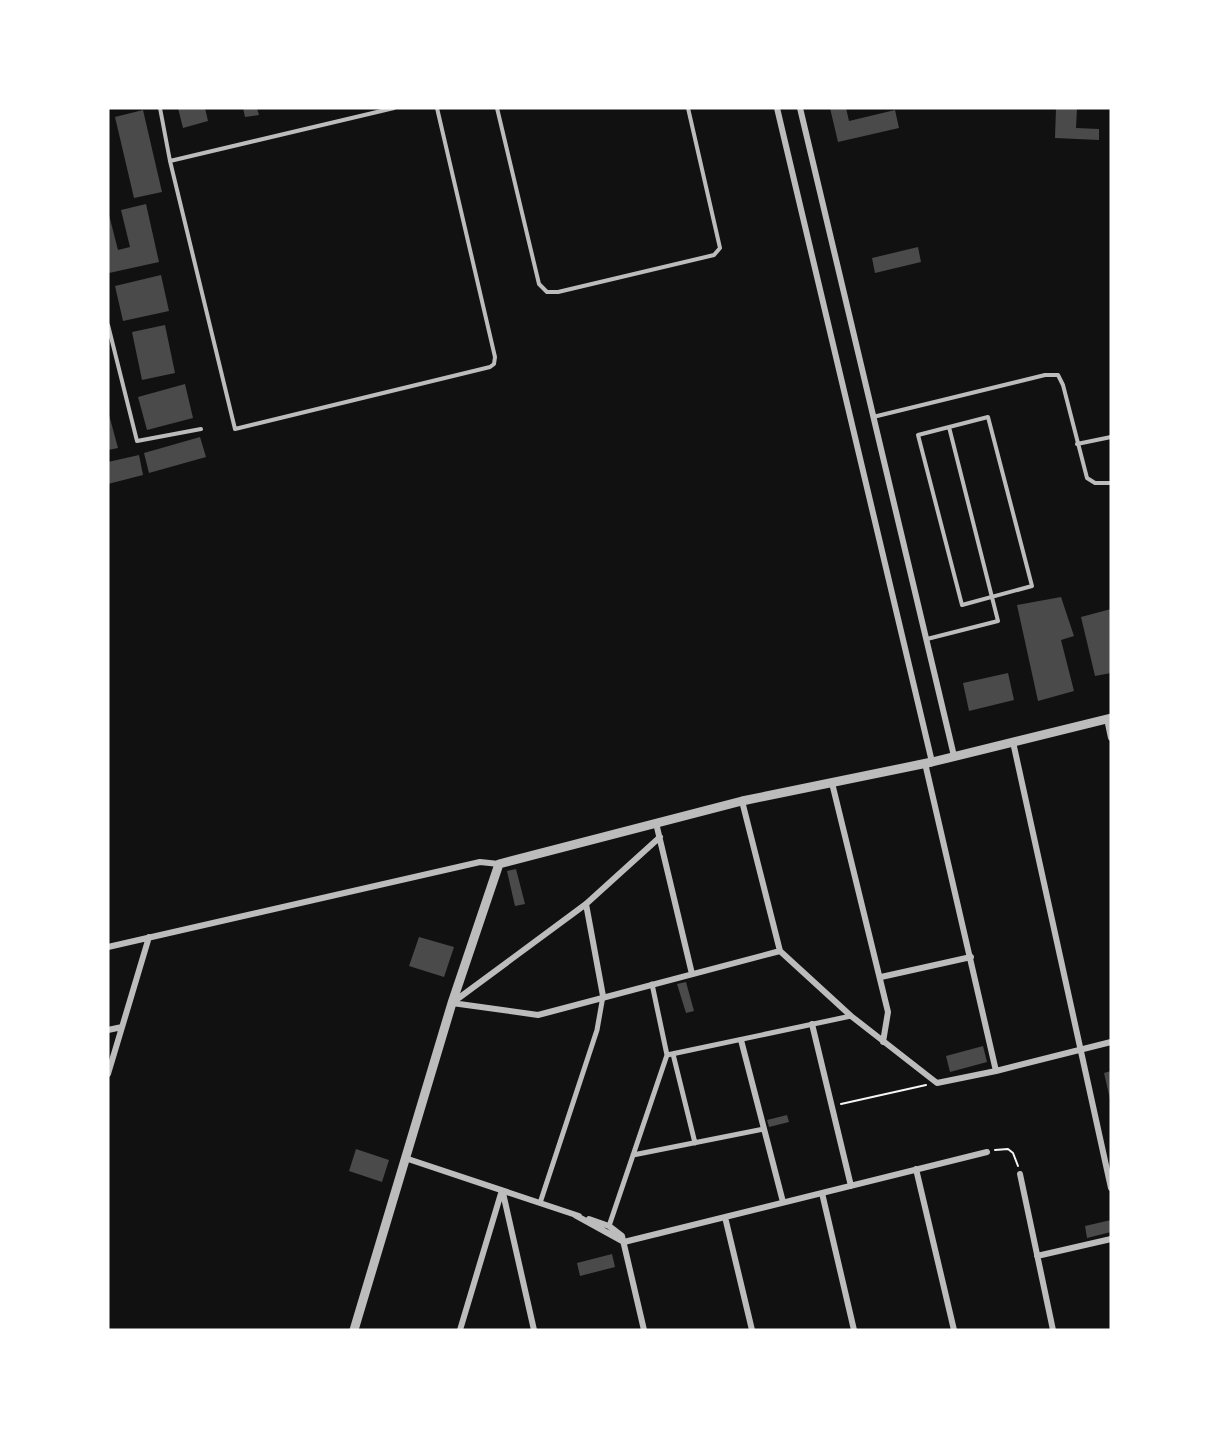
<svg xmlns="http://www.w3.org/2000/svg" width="1219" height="1438" font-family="'Noto Sans',sans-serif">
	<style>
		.building { fill: #4a4a4a }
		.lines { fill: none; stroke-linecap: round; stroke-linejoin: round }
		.path { stroke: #f5f5f5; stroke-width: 2 }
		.service { stroke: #bcbcbc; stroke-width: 4 }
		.pedestrian { stroke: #bcbcbc; stroke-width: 5 }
		.minor { stroke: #bcbcbc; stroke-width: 6 }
		.tertiary { stroke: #bcbcbc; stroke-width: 9 }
	</style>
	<rect width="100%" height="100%" fill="#111"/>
	<!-- building -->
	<path class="building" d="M 178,108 L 205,108 L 208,121 L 183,128 Z
		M 243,108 L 257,108 L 259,115 L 245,117 Z
		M 830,108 L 846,108 L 849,121 L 895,110 L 899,128 L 838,142 Z
		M 1056,108 L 1077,108 L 1076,128 L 1099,129 L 1099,140 L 1055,138 Z
		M 143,110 L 162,192 L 134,198 L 115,117 Z
		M 146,204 L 159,262 L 109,273 L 108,211 L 118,250 L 130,247 L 121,210 Z
		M 918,247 L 921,262 L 875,273 L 872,258 Z
		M 161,275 L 169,311 L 123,321 L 115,286 Z
		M 165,325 L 175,373 L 142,380 L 132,332 Z
		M 185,384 L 193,418 L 147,430 L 138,397 Z
		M 108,411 L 118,448 L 108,450 Z
		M 200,437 L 206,457 L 149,473 L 144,453 Z
		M 139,455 L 143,475 L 108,484 L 108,462 Z
		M 1061,597 L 1074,636 L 1061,640 L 1074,691 L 1038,701 L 1017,605 Z
		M 1111,609 L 1111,673 L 1095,676 L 1081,617 Z
		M 1008,673 L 1014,700 L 969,711 L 963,683 Z
		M 516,869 L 525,904 L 515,906 L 507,871 Z
		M 419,937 L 454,947 L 444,977 L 409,966 Z
		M 686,982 L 694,1011 L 686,1013 L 677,984 Z
		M 983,1046 L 987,1062 L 950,1072 L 946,1056 Z
		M 1111,1071 L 1111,1099 L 1110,1099 L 1104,1073 Z
		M 787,1115 L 789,1122 L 769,1127 L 767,1120 Z
		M 356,1149 L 389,1160 L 382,1182 L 349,1171 Z
		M 1111,1220 L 1111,1232 L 1087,1238 L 1085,1226 Z
		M 612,1254 L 615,1267 L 580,1276 L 577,1263 Z"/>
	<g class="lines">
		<!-- path -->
		<path class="path" d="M 841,1104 L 926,1085
			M 995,1150 L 1008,1149 L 1013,1153 L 1018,1166"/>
		<!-- service -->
		<path class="service" d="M 160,108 L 170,161 L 235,429 L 490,367 L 494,364 L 495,357 L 437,108
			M 497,108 L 539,284 L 547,292 L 558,292 L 714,255 L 720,248 L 688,108
			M 170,161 L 394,108
			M 108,325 L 137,441 L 201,429
			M 873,417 L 1045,375 L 1058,375 L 1063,385 L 1087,478 L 1095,483 L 1111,483
			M 988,417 L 1032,586 L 962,605 L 918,435 Z
			M 1077,444 L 1111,437
			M 927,639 L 998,621 L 949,427"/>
		<!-- pedestrian -->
		<path class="pedestrian" d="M 673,1054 L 695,1143
			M 667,1055 L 851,1016
			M 633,1155 L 764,1129
			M 540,1203 L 597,1030 L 603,996
			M 609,1226 L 667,1055 L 652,984"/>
		<!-- minor -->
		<path class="minor" d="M 777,108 L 932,762
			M 800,108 L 954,756
			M 1107,719 L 1111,738
			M 1013,742 L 1111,1188
			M 925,763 L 996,1071
			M 832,783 L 888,1012 L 883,1042
			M 742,801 L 780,951
			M 656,823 L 692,974
			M 586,904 L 603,996
			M 108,947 L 480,862 L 499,864
			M 780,951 L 851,1016 L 937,1083 L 996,1071 L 1111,1042
			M 881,977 L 971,957
			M 452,1003 L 538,1015 L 780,951
			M 452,1003 L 586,904 L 660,837
			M 812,1024 L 851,1186
			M 108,1030 L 122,1027
			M 741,1040 L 783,1202
			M 108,1074 L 149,937
			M 405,1158 L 579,1216
			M 916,1169 L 954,1330
			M 1020,1174 L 1053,1330
			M 503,1193 L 534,1330
			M 822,1193 L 854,1330
			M 575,1215 L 624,1242 L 987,1152
			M 725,1217 L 752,1330
			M 589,1219 L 609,1226 L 622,1236 L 644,1330
			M 1037,1256 L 1111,1239
			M 460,1330 L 502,1190"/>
		<!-- tertiary -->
		<path class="tertiary" d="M 354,1330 L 452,1003 L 499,864 L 742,801 L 932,762 L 1111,718"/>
	</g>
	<!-- border -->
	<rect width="1219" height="1438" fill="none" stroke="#ffffff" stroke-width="219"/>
</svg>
